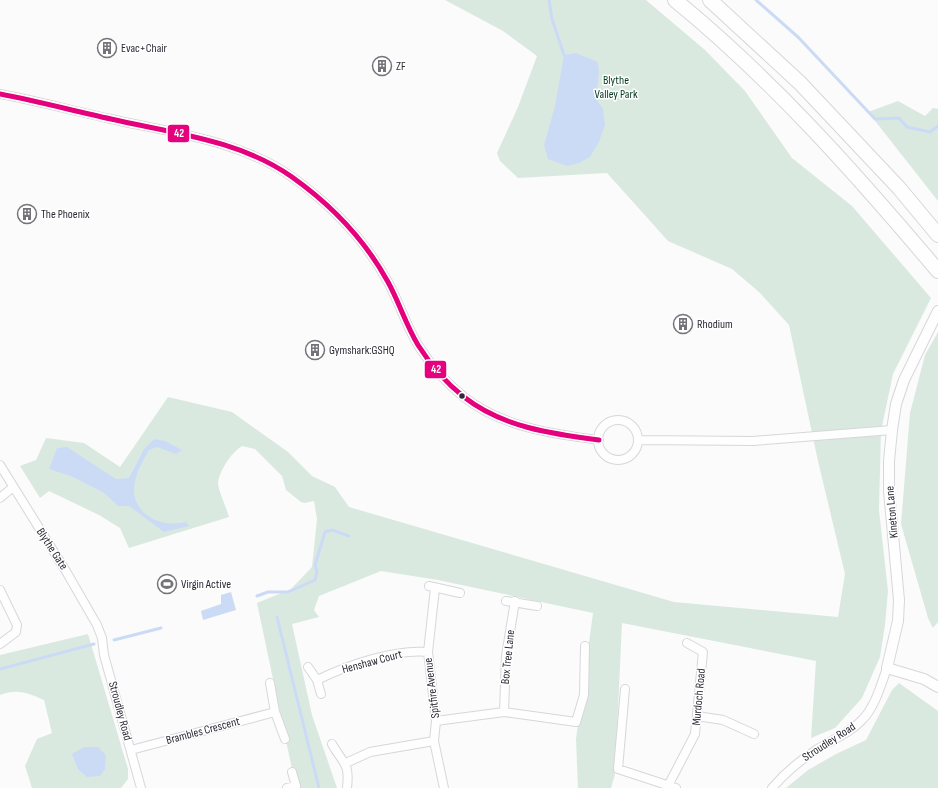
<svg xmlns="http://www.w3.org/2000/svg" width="938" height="788" font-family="'Sofia Sans Condensed',sans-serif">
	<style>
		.green { fill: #dae9e0 }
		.water { fill: #cbdbf6 }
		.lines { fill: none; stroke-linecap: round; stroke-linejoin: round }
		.stream { stroke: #cbdbf6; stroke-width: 3 }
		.minor-casing { stroke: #d7d6db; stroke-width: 10 }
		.tertiary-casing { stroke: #d7d6db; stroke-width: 12 }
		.motorway-casing { stroke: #d7d6db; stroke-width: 16 }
		.minor { stroke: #fefefe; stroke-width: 8 }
		.tertiary { stroke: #fefefe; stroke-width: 10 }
		.motorway { stroke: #fefefe; stroke-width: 14 }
		.bus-1-casing { stroke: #fff; stroke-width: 8 }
		.bus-1 { stroke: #e5007d; stroke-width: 5 }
		.bus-dot { fill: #2c2a35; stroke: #fff; stroke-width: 1.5 }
		.labels { text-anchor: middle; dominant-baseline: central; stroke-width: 3; stroke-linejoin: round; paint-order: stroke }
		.poi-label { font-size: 12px; fill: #2c2a35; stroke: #fff; text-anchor: start }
		.park-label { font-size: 12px; fill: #00371e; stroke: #fff }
		.street-label { font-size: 12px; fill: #2c2a35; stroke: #fff }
		.line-badge { stroke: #fff; stroke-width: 1.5 }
		.badge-label { font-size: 11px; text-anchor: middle; font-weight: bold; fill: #fff }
	</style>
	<rect width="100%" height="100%" fill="#fbfbfb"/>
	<!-- green -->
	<path class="green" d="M 445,0 L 646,0 L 705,50 L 745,91 L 792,158 L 852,206 L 931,298 L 893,374 L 881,431 L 879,510 L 888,591 L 885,625 L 880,657 L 862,698 L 835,728 L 811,738 L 816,661 L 622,623 L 615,774 L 611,788 L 578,788 L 576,739 L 593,613 L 438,580 L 381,571 L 319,596 L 314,610 L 319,617 L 292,624 L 312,715 L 337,788 L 296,788 L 257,603 L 291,589 L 312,567 L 317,519 L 314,501 L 304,503 L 301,502 L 286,490 L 282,476 L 255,449 L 242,446 C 231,453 220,470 218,483 C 218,490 227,509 229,517 L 129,548 L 120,528 L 99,515 L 49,491 L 40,498 L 20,466 L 36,460 L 46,438 L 84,443 L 120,467 L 168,397 L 232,412 L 288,452 L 312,476 L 335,487 L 349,507 L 674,602 L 838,617 L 845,574 L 818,461 L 789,325 L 759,292 L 732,269 L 668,241 L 607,173 L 518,178 L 500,161 L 497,153 L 518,107 L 537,56 L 503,31 Z
		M 898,101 L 925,116 L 933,108 L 938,109 L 938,201 L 868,112 Z
		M 938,332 L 938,622 L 933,628 L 928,618 L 901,524 L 910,413 L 925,355 Z
		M 88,634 L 128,769 L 128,779 L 121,788 L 32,788 L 25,766 L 37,739 L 52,733 L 44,700 C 29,693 17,688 0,695 L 0,655 Z
		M 899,683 L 938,711 L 938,788 L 786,788 L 808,770 L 836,754 L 866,740 L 892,690 Z"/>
	<!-- water -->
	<path class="water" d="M 576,53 L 598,62 L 599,72 L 596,99 L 603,109 L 605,125 L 599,142 L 590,157 L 579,163 L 567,166 L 548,159 L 544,145 L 555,106 L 564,55 Z
		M 154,439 L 165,441 L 182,450 L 176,454 L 157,447 L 149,450 C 145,458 138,468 136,478 C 126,510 157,529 186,522 L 189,526 L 164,532 L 129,506 L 118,506 L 104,493 L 73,477 L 49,469 L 57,448 L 67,447 L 116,479 L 129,478 L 144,449 Z
		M 231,592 L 236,610 L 203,620 L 201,611 L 221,604 L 221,595 Z
		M 84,747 L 98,747 L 106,755 L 105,769 L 100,776 L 87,777 L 78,769 L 72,754 Z"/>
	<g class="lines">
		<!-- stream -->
		<path class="stream" d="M 549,0 L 552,19 L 564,55
			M 756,0 L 798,37 L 875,119 L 899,118 L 907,127 L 930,132 L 938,126
			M 257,596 L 268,592 L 288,592 L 315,580 L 317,572 L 315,565 L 325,532 L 332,530 L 349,536
			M 277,617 L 319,788
			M 114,640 L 161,628
			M 0,669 L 94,644"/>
		<!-- minor casing -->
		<g class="minor-casing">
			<path id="minor" d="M 0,94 C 37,101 74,111 111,119 C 172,133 240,140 292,177 C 330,204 365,240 388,282 C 399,302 406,325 418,345 C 430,364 446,383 464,397 C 502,427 552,434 599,440
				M598 440a20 20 0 1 1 40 0a20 20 0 1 1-40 0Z
				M 639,440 L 753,441 L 892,430
				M 0,465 L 67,573 L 97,625 L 102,638 L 104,655 L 141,788
				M 0,498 L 12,488
				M 429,586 L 460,593
				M 435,588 L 428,652 L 436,721 L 434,741 L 444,788
				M 0,590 L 17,625 L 16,632 L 0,644
				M 506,601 L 537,606
				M 308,667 L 317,680 L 321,694
				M 317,680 C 348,665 394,649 428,652
				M 270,683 L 275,712 L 285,739
				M 625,689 L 618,769 L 676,788
				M 504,712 L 506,656 L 515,601
				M 697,716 L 723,720 L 754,734
				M 436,721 L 504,712 L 576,722 L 584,695 L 585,646
				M 332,744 C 343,764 350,762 347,788
				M 131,750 L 275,712
				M 346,763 L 370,752 L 434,741
				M 669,784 L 695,734 L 703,652 L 687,643
				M 287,788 L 296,786 L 292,772
				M 772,788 C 785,773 799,761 816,750 C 831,740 849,734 862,720 C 875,707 881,685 887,668"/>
		</g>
		<!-- tertiary casing -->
		<g class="tertiary-casing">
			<path id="tertiary" d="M 938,311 L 904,380 L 896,404 L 892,430 L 889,461 L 889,491 L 899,600 L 898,621 L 887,668 L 924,679 L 938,687"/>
		</g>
		<!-- motorway casing -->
		<g class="motorway-casing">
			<path id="motorway" d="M 675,0 C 773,80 857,175 938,271
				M 710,0 L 800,83 L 899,188 L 938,235"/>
		</g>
		<!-- minor -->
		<use href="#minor" class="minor"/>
		<!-- tertiary -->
		<use href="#tertiary" class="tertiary"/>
		<!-- motorway -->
		<use href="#motorway" class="motorway"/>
		<!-- bus-1 casing -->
		<g class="bus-1-casing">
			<path id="bus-1" d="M 0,94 C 37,101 74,111 111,119 C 172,133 240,140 292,177 C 330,204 365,240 388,282 C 399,302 406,325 418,345 C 430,364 446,383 464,397 C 502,427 552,434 599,440"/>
		</g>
		<!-- bus-1 -->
		<use href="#bus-1" class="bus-1"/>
	</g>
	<!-- icons -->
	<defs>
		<g id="building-ring" transform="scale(1)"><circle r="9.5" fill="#fff" stroke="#74737a" stroke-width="1.5"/><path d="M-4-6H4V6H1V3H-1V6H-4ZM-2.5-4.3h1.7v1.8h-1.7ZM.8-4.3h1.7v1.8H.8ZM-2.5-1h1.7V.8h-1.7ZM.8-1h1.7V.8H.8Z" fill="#74737a"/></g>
		<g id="stadium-ring" transform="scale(1)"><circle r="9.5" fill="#fff" stroke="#74737a" stroke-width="1.5"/><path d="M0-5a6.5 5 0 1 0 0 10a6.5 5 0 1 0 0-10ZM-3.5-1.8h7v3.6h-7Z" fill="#74737a"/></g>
	</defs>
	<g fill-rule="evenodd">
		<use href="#building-ring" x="107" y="48"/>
		<use href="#building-ring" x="382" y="66"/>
		<use href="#building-ring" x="27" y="214"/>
		<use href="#building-ring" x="683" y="324"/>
		<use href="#building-ring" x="315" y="350"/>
		<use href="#stadium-ring" x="167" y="584"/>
	</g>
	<!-- markers -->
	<circle class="bus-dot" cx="462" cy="396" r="3.5"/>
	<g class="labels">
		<!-- poi labels -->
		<g class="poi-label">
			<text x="121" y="48">Evac+Chair</text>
			<text x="396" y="66">ZF</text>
			<text x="41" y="214">The Phoenix</text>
			<text x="697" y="324">Rhodium</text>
			<text x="329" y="350">Gymshark:GSHQ</text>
			<text x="181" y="584">Virgin Active</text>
		</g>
		<!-- park labels -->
		<g class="park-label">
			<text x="616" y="80">Blythe<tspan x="616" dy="14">Valley Park</tspan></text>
		</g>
		<!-- street labels -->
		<g class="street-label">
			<text transform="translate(892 512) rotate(-95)">Kineton Lane</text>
			<text transform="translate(52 549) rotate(57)">Blythe Gate</text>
			<text transform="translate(508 657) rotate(-84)">Box Tree Lane</text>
			<text transform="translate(372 662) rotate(-15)">Henshaw Court</text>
			<text transform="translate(432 688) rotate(-97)">Spitfire Avenue</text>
			<text transform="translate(699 697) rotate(-85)">Murdoch Road</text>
			<text transform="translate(120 711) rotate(75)">Stroudley Road</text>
			<text transform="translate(203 731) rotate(-15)">Brambles Crescent</text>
			<text transform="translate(829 742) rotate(-33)">Stroudley Road</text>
		</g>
	</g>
	<g class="line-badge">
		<rect x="167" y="124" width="23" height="19" rx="4" fill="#e5007d"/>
		<rect x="424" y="360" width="23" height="19" rx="4" fill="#e5007d"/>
	</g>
	<g class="badge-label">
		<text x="179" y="137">42</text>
		<text x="436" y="373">42</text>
	</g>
</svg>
